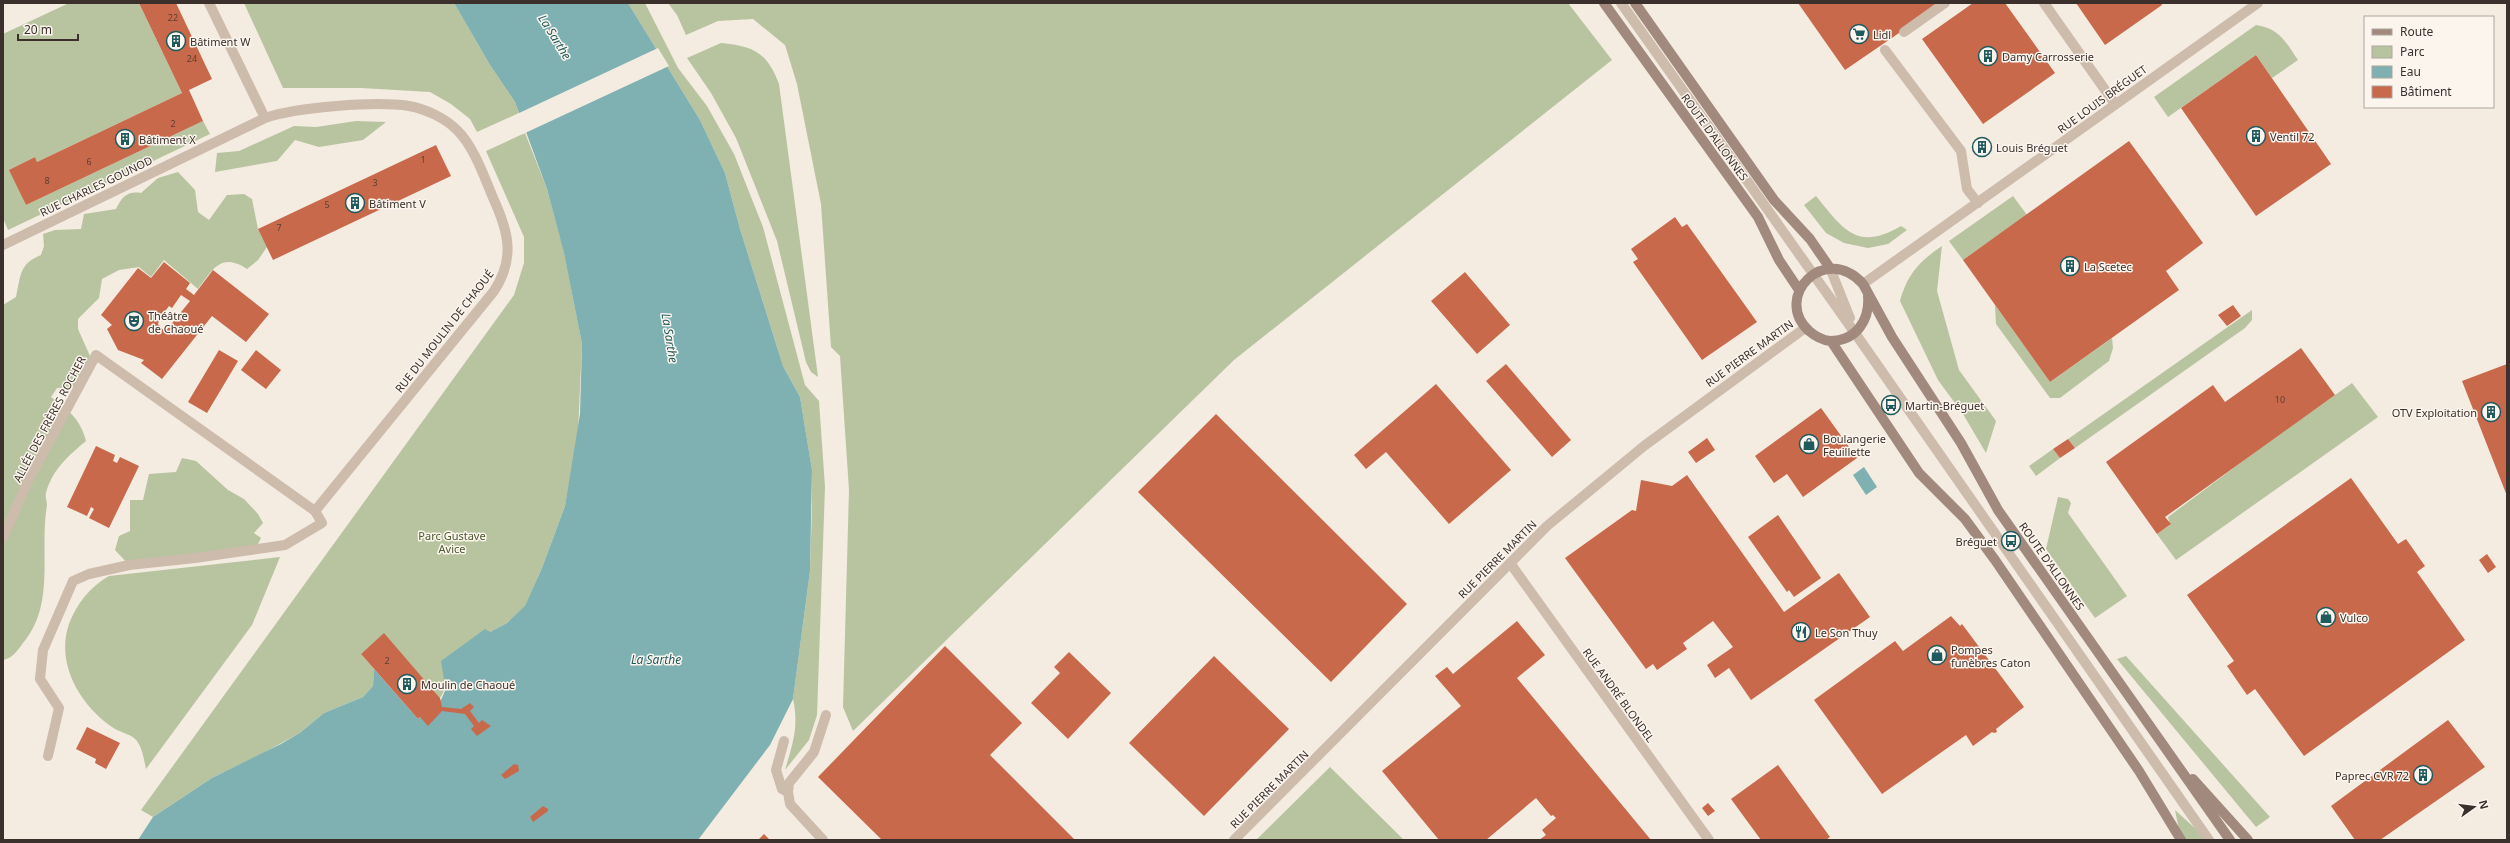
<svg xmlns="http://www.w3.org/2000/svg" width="2510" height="843" font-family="'Noto Sans',sans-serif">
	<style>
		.green { fill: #b8c4a0 }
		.water { fill: #7fb0b2 }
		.pier { fill: #f4ebe1 }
		.building { fill: #c8694b; fill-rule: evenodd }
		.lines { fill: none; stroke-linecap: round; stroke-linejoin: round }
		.lane { stroke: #cdbbac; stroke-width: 10 }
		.street { stroke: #cdbbac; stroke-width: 10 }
		.secondary { stroke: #a18a7d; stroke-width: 10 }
		.labels { text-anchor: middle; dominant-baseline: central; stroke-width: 3; stroke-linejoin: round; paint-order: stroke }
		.number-label { font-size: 9px; fill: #5e3e33 }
		.poi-label { font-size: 11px; fill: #3b302b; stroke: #fbf5ee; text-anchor: start }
		.street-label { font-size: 11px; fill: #3b302b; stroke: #fbf5ee }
		.park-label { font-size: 11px; fill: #4a5a2e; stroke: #fbf5ee }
		.water-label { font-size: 12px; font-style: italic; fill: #1f5a5e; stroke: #fbf5ee }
	</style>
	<rect width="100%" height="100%" fill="#f4ebe1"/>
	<!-- green -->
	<path class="green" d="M 69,3 L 139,3 L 182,93 L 37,162 L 35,157 L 10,170 L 26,205 L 203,121 L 210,134 L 8,230 L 3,218 L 3,34 Z
		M 244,3 L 454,3 L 490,65 L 515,102 L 519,113 L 477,132 L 470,119 L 451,104 L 430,92 L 361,88 L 283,88 Z
		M 628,3 L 645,3 L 678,68 L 707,106 L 734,154 L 763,227 L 805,385 L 819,401 L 825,487 L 817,715 L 809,740 L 785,770 C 793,743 799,726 793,699 L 810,571 L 812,507 L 812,470 L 800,397 L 783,366 L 740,229 L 725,173 L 700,120 Z
		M 668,3 L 1568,3 L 1612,60 L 1234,360 L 853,731 L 843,707 L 849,490 L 840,356 L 831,347 L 821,204 L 797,84 L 785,45 L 753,19 L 718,21 L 686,35 L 677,15 Z
		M 2256,25 C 2280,29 2285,41 2298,60 L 2272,78 L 2256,55 L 2168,117 L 2154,97 Z
		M 721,43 C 753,46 767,52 779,84 L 818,377 L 811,372 L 806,362 L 777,241 L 736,138 L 711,93 L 687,58 Z
		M 356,121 L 386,122 L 363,140 L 319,147 L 295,140 L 277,161 L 215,172 L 217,153 L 239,151 L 294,126 L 316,127 Z
		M 525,133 L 547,189 L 564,252 L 582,344 L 578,433 L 565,506 L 542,568 L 525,607 L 507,623 L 490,632 L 451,678 L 440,698 L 384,634 L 361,654 L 374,669 L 373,686 L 363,697 L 324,713 L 301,732 L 262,754 L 212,778 L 153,817 L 141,810 L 514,295 L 524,263 L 524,237 L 486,151 Z
		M 178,172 L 195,190 L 198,212 L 209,220 L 227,195 L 244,194 L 252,199 L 258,229 L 267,247 L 258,260 L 247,269 C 221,252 213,269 198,289 L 164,260 L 151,277 L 139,267 L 119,270 L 102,279 L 99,298 L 78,319 L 78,329 L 90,356 L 77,387 L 57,388 L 51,397 C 69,411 80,418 86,441 C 68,456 52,470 46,493 C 45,497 47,501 47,505 C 39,551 56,604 23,643 C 17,651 13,658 3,660 L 3,305 L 16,297 C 21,275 19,264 41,255 L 44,246 L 43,234 L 55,230 L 81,229 L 84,214 L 116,209 C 122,197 127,191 141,193 L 158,178 Z
		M 1816,196 C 1843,229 1857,252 1901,226 L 1907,230 L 1888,244 L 1868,248 L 1844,243 L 1826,233 L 1804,205 Z
		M 2013,196 L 2027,215 L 1963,260 L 1949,241 Z
		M 1942,246 L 1937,291 L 1959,370 L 1996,421 L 1986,453 L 1963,414 L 1938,380 L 1900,301 C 1908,273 1919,262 1942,246 Z
		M 1995,305 L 2050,382 L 2112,338 L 2113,348 L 2109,361 L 2060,398 L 2050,398 L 1996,324 Z
		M 2252,310 L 2252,320 L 2245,328 L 2075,448 L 2068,439 Z
		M 2352,383 L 2378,417 L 2176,560 L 2157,534 L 2170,525 L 2168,517 L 2259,449 Z
		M 2053,449 L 2060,458 L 2036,476 L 2029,466 Z
		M 182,458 L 196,461 L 228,490 L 244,499 L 258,514 L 263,523 L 254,533 L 261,538 L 257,546 L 129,565 L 115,550 L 119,536 L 130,531 L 130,500 L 143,500 L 149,474 L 176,472 Z
		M 2058,497 L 2068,499 L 2071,503 L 2068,513 L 2127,596 L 2095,618 L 2046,549 Z
		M 280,557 L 252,625 L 146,769 C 144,760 142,744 134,738 C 129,734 120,732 115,729 C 81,707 55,664 69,624 C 77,603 90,587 109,576 Z
		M 2126,656 L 2270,817 L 2256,827 L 2117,659 Z
		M 1330,767 L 1404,840 L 1256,840 Z
		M 2175,810 L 2208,840 L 2181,840 Z"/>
	<!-- water -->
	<path class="water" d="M 454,3 L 628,3 L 700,120 L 725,173 L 740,229 L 783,366 L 800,397 L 812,470 L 810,571 L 793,699 L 770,745 L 698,840 L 138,840 L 153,817 L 212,778 L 281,744 L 301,732 L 324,713 L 363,697 L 373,686 L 374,669 L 418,719 L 441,700 L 450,679 L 444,679 L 441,661 L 485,629 L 490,632 L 507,623 L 525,606 L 542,568 L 565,506 L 580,414 L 582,344 L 564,253 L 547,189 L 515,102 L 490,65 Z
		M 1864,467 L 1877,487 L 1866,495 L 1853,475 Z"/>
	<!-- pier -->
	<path class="pier" d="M 658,48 L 669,66 L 523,134 L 517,114 Z"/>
	<!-- building -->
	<path class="building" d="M 139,3 L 176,3 L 212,79 L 189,90 L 203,121 L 26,205 L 9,170 L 35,157 L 37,162 L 182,93 Z
		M 1798,3 L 1935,3 L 1937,7 L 1845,70 Z
		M 1973,3 L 2005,3 L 2055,73 L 1983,124 L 1922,39 Z
		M 2076,3 L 2161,3 L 2162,5 L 2105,45 Z
		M 2256,55 L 2331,164 L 2256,216 L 2181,108 Z
		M 1984,137 L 1992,148 L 1980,157 L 1972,146 Z
		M 2129,141 L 2203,243 L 2166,271 L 2179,290 L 2050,382 L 1963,260 Z
		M 436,145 L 451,176 L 273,260 L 258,229 Z
		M 1675,217 L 1682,227 L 1687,224 L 1757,322 L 1702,360 L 1633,262 L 1638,259 L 1631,249 Z
		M 164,262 L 190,283 L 186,289 L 194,295 L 213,270 L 269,314 L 246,342 L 212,316 L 162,379 L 141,363 L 144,360 L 118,350 L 107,329 L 112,325 L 101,315 L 138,268 L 151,278 ZM 181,295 L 190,301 L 165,332 L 158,324 L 160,318 L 169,306 L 172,308 Z
		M 1465,272 L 1510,325 L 1477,354 L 1431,301 Z
		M 2233,305 L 2241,316 L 2227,326 L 2218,315 Z
		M 2301,348 L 2335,395 L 2165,517 L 2171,524 L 2157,534 L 2106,462 L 2213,385 L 2225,402 Z
		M 219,350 L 238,361 L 207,413 L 188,402 Z
		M 256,350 L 281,370 L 266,389 L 241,370 Z
		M 1506,364 L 1571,440 L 1552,457 L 1486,381 Z
		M 2507,364 L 2507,496 L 2462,381 Z
		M 1436,384 L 1511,470 L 1449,524 L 1386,452 L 1366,469 L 1354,455 Z
		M 1821,408 L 1857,458 L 1803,497 L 1787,474 L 1774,483 L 1755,456 Z
		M 1216,414 L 1407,604 L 1331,682 L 1138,492 Z
		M 1707,438 L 1715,450 L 1696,463 L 1688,452 Z
		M 2068,439 L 2075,448 L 2060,458 L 2053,449 Z
		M 96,446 L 115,455 L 113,461 L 117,463 L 120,457 L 139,466 L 109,528 L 89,518 L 94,509 L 91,507 L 87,516 L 67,507 Z
		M 1687,475 L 1784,612 L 1839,573 L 1870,617 L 1751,700 L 1729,668 L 1715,678 L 1707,665 L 1733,647 L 1713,621 L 1683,643 L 1687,649 L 1657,670 L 1653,664 L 1646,669 L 1565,558 L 1632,510 L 1636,511 L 1641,480 L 1672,486 Z
		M 2351,478 L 2398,544 L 2406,539 L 2425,566 L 2417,572 L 2465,640 L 2304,756 L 2255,689 L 2247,695 L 2227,666 L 2234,661 L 2187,595 Z
		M 1778,515 L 1821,578 L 1794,597 L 1789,590 L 1787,592 L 1748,537 Z
		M 2487,554 L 2496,567 L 2488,573 L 2479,560 Z
		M 1951,616 L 1960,626 L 1962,624 L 2024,707 L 1996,729 L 1997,732 L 1994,733 L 1992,732 L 1973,746 L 1966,735 L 1882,794 L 1814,700 L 1895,641 L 1903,651 Z
		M 1517,621 L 1545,655 L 1517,678 L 1651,840 L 1539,840 L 1546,835 L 1542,830 L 1556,818 L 1553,815 L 1551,816 L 1536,798 L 1486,840 L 1439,840 L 1382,771 L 1461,706 L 1435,676 L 1447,667 L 1453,674 Z
		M 384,633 L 440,698 L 442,707 L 461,709 L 470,703 L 474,707 L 470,711 L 479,723 L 482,720 L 491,726 L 477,736 L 471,729 L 474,726 L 465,714 L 442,711 L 428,726 L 420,717 L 418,719 L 361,654 Z
		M 945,646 L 1022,723 L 990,755 L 1075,840 L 882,840 L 818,777 Z
		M 1069,652 L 1111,693 L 1068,739 L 1031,703 L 1060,673 L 1054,667 Z
		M 1214,656 L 1289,729 L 1204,816 L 1129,743 Z
		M 2448,720 L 2485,767 L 2380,840 L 2355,840 L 2331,806 Z
		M 87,727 L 120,743 L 106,769 L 95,763 L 96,759 L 76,749 Z
		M 514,764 L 518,765 L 519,771 L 505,779 L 501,775 Z
		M 1778,765 L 1830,837 L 1826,840 L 1761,840 L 1731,799 Z
		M 1708,803 L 1715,811 L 1708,816 L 1702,808 Z
		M 543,806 L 548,809 L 548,811 L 533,822 L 530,817 Z
		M 764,834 L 770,840 L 758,840 Z"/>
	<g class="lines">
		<!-- lane -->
		<path class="lane" d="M 1621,3 L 1855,333 L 2209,840
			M 2044,3 L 2115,104
			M 1904,32 L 1945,3
			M 1885,50 L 1961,151 L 1967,189 L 1978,203
			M 1830,268 L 1850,318
			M 784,741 L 776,770 L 782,789 L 788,792
			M 48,756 L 59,708 L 40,679 L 43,650 L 73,581 L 89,574 L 129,565 L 195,558 L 285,545 L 322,523 L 315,511"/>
		<!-- street -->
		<path class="street" d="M 209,3 L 265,118
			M 3,245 L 265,118 C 297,107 376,101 409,106 C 426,109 445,118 457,130 C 475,148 484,177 494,200 C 509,233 515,259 494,291 L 315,511 L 96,355 L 26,485 L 3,538
			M 1863,284 L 2258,3
			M 1510,563 L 1709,840
			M 823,840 L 790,804 L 788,792 L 789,783 L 814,752 L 826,715
			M 1234,840 L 1547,526 L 1644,446 L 1805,328"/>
		<!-- secondary -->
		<path class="secondary" d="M 1604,3 L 1758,217 L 1779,260 L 1799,290
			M 1635,3 L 1774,200 L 1810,239 L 1830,268
			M 1868,296 C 1870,319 1857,341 1830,341 C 1822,340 1815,336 1809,331 C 1772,297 1825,242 1863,284 L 1892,337 L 1961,443 L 1998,510 L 2230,840
			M 1831,341 L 1919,473 L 1965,519 L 1995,560 L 2139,771 L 2181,840
			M 2193,779 L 2248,840"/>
	</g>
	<!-- icons -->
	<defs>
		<g id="supermarket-ring" transform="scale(1)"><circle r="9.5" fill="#fbf5ee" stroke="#1f5a5e" stroke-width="1.5"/><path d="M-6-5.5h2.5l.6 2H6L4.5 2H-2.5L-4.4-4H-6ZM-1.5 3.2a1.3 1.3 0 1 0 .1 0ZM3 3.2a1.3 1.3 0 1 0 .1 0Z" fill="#1f5a5e"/></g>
		<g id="building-ring" transform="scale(1)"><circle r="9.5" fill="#fbf5ee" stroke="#1f5a5e" stroke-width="1.5"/><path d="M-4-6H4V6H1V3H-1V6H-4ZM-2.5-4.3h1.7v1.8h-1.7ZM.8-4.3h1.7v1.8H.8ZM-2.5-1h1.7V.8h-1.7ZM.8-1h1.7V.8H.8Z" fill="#1f5a5e"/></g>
		<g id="theatre-ring" transform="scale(1)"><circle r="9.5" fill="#fbf5ee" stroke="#1f5a5e" stroke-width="1.5"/><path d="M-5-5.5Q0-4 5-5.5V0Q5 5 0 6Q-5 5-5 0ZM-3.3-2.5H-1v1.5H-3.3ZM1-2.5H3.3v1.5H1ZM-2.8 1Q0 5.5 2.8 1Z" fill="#1f5a5e"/></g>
		<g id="bus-ring" transform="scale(1)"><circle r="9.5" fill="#fbf5ee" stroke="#1f5a5e" stroke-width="1.5"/><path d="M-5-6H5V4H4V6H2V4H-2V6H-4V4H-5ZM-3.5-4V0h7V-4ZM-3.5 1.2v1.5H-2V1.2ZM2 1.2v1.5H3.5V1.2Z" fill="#1f5a5e"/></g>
		<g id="shop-ring" transform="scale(1)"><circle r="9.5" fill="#fbf5ee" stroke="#1f5a5e" stroke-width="1.5"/><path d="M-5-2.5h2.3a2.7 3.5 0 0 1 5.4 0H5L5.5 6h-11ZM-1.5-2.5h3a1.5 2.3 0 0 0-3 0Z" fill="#1f5a5e"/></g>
		<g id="restaurant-ring" transform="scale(1)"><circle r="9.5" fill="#fbf5ee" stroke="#1f5a5e" stroke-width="1.5"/><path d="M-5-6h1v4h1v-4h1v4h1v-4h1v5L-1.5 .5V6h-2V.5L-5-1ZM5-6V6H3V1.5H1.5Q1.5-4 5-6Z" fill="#1f5a5e"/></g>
	</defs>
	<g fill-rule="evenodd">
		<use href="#supermarket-ring" x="1859" y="34"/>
		<use href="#building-ring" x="176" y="41"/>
		<use href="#building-ring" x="1988" y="56"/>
		<use href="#building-ring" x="2256" y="136"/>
		<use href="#building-ring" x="125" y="139"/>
		<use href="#building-ring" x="1982" y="147"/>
		<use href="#building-ring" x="355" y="203"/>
		<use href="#building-ring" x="2070" y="266"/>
		<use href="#theatre-ring" x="134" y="321"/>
		<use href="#bus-ring" x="1891" y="405"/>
		<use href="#building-ring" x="2491" y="412"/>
		<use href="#shop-ring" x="1809" y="444"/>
		<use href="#bus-ring" x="2011" y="541"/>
		<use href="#shop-ring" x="2326" y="617"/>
		<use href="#restaurant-ring" x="1801" y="632"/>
		<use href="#shop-ring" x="1937" y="655"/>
		<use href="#building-ring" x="407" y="684"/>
		<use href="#building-ring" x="2423" y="775"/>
	</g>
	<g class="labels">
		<!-- number labels -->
		<g class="number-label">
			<text x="173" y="17">22</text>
			<text x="192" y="58">24</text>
			<text x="173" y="123">2</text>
			<text x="423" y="159">1</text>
			<text x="89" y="161">6</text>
			<text x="47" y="180">8</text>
			<text x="375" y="182">3</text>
			<text x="327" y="204">5</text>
			<text x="279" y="227">7</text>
			<text x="2280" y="399">10</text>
			<text x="387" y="660">2</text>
		</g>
		<!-- poi labels -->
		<g class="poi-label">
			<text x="1873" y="34">Lidl</text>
			<text x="190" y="41">Bâtiment W</text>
			<text x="2002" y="56">Damy Carrosserie</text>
			<text x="2270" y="136">Ventil 72</text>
			<text x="139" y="139">Bâtiment X</text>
			<text x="1996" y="147">Louis Bréguet</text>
			<text x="369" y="203">Bâtiment V</text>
			<text x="2084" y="266">La Scetec</text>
			<text x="148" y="315">Théâtre<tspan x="148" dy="13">de Chaoué</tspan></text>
			<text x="1905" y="405">Martin-Bréguet</text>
			<text x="2477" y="412" text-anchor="end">OTV Exploitation</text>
			<text x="1823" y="438">Boulangerie<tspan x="1823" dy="13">Feuillette</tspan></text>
			<text x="1997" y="541" text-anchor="end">Bréguet</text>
			<text x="2340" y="617">Vulco</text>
			<text x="1815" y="632">Le Son Thuy</text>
			<text x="1951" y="649">Pompes<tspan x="1951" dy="13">funèbres Caton</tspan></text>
			<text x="421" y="684">Moulin de Chaoué</text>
			<text x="2409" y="775" text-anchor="end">Paprec CVR 72</text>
		</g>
		<!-- street labels -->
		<g class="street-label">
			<text transform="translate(2102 99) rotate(-36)">RUE LOUIS BRÉGUET</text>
			<text transform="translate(1715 137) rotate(54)">ROUTE D'ALLONNES</text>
			<text transform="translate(96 186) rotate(-26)">RUE CHARLES GOUNOD</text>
			<text transform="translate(444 331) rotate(-52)">RUE DU MOULIN DE CHAOUÉ</text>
			<text transform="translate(1749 353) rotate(-36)">RUE PIERRE MARTIN</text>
			<text transform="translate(49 419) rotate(-62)">ALLÉE DES FRÈRES ROCHER</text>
			<text transform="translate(1497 559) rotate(-45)">RUE PIERRE MARTIN</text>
			<text transform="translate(2052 566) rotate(55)">ROUTE D'ALLONNES</text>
			<text transform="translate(1619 695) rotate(54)">RUE ANDRÉ BLONDEL</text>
			<text transform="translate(1269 789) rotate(-45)">RUE PIERRE MARTIN</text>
		</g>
		<!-- park labels -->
		<g class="park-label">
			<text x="452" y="535">Parc Gustave<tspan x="452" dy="13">Avice</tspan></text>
		</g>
		<!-- water labels -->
		<g class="water-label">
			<text transform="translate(555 37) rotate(58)">La Sarthe</text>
			<text transform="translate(670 338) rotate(81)">La Sarthe</text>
			<text x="656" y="659">La Sarthe</text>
		</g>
	</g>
	<!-- border -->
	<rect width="2510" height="843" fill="none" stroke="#3b302b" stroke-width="8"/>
	<!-- legend -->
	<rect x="2364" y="16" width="130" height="92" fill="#fbf5ee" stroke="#aea6a0"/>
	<rect x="2372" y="29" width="20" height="6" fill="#a18a7d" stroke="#aea6a0"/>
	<text x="2400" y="36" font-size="12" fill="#3b302b">Route</text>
	<rect x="2372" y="46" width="20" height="12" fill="#b8c4a0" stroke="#aea6a0"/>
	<text x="2400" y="56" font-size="12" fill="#3b302b">Parc</text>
	<rect x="2372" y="66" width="20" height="12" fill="#7fb0b2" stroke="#aea6a0"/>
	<text x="2400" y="76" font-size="12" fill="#3b302b">Eau</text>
	<rect x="2372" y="86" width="20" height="12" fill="#c8694b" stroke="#aea6a0"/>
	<text x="2400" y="96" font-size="12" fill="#3b302b">Bâtiment</text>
	<!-- north arrow -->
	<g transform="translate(2474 807) rotate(76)" stroke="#fbf5ee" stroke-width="3" paint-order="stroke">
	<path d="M0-3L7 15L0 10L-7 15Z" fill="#3b302b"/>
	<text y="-6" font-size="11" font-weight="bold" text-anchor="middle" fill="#3b302b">N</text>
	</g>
	<!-- scale -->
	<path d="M18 34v6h60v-6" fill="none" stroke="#3b302b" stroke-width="2"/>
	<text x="24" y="34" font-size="12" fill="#3b302b" stroke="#fbf5ee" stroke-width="3" paint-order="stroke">20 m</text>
</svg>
